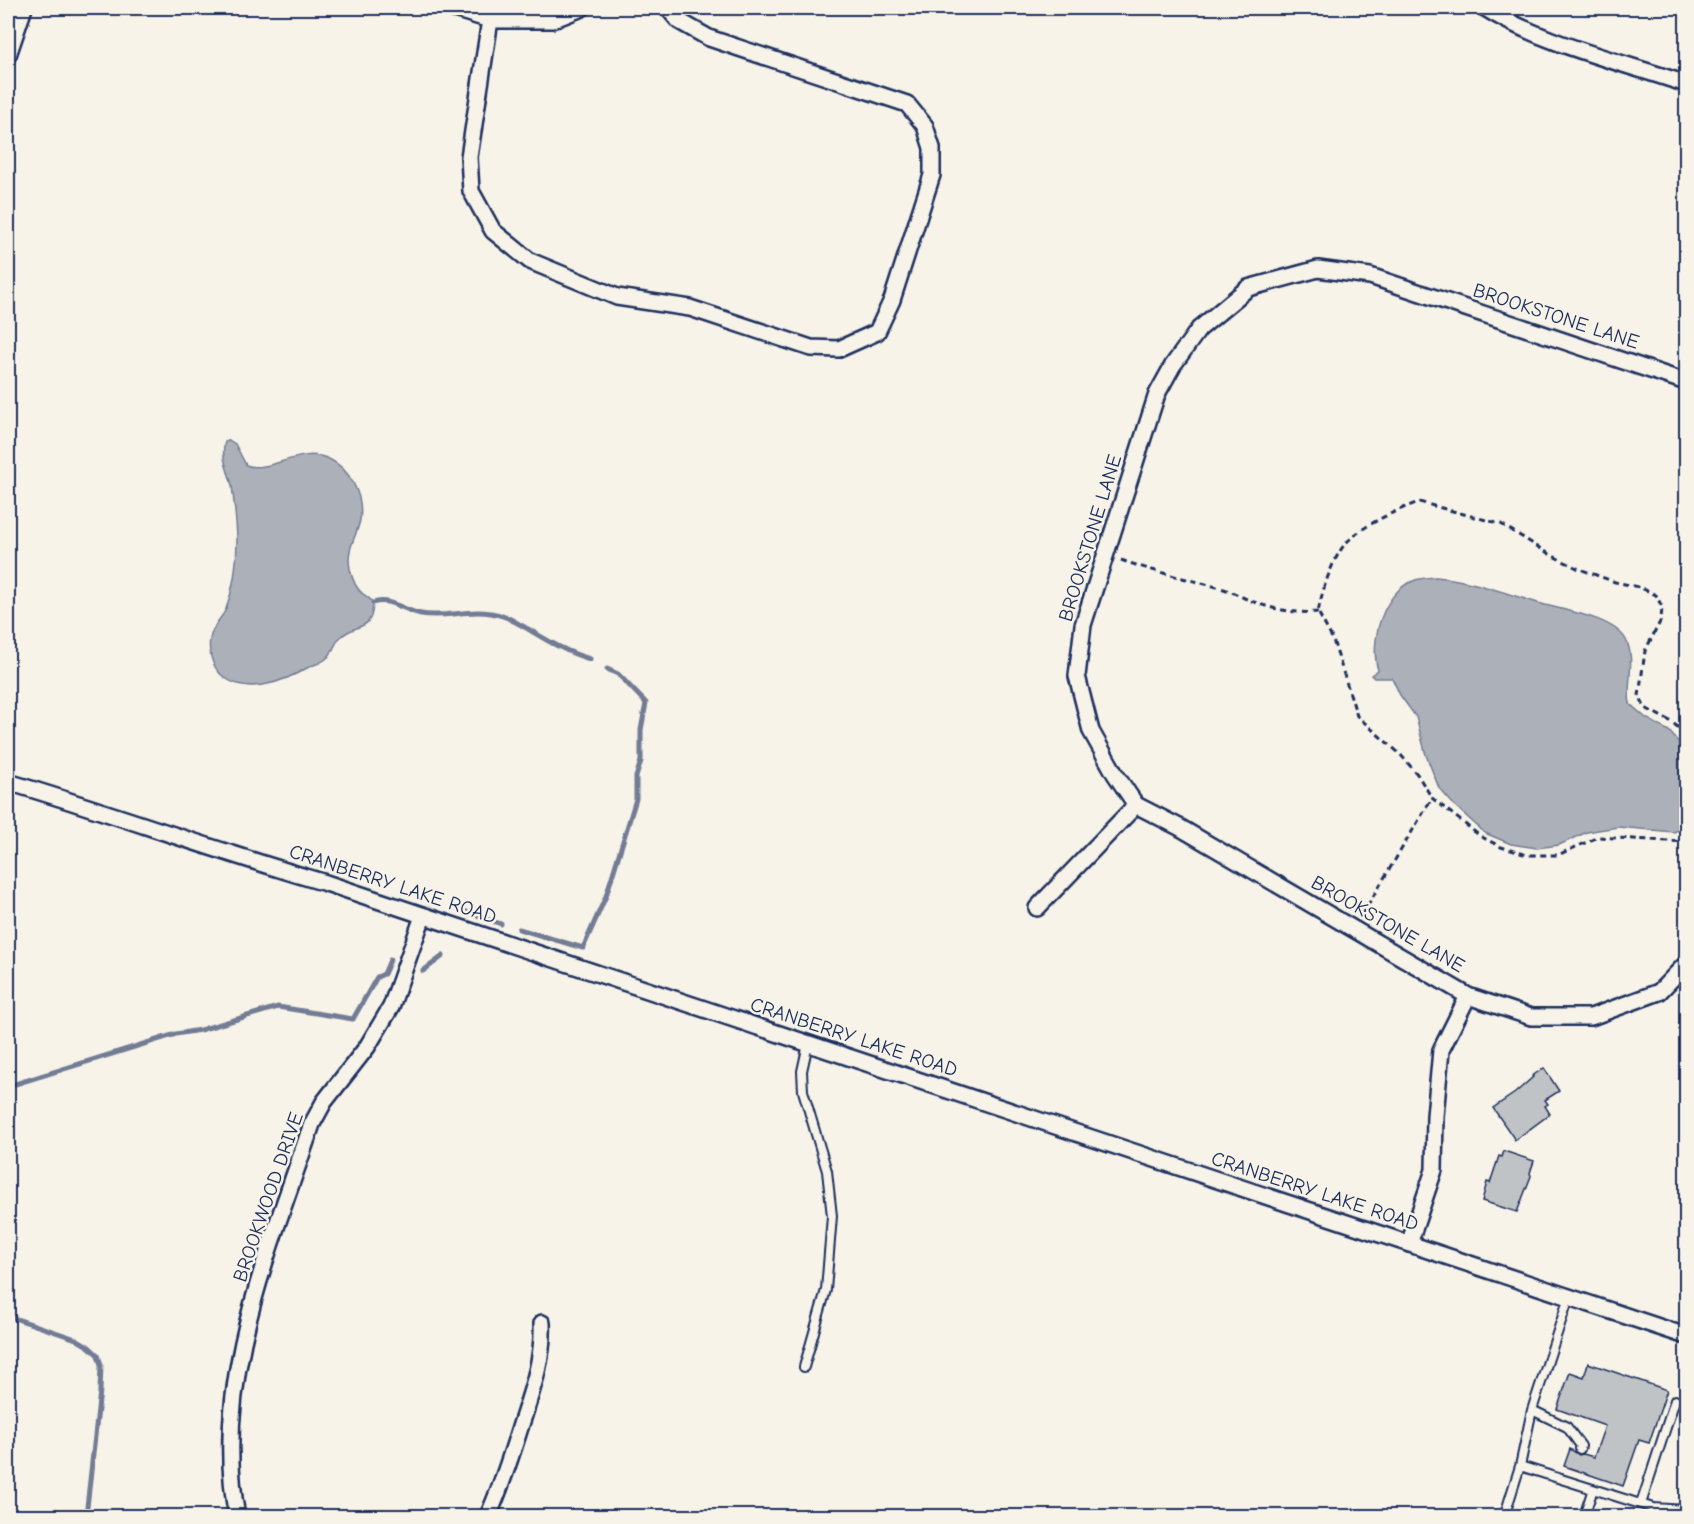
<svg xmlns="http://www.w3.org/2000/svg" width="1694" height="1524" font-family="'Comic Neue',sans-serif">
	<style>
		.water { fill: #acb0b9; stroke: #727c95; stroke-width: 1.5 }
		.lines { fill: none; stroke-linecap: round; stroke-linejoin: round }
		.stream { stroke: #727c95; stroke-width: 5 }
		.building { fill: #c0c3c5; stroke: #1b2f5e; stroke-width: 1.5 }
		.lane-casing { stroke: #1b2f5e; stroke-width: 12 }
		.street-casing { stroke: #1b2f5e; stroke-width: 20 }
		.path { stroke: #1b2f5e; stroke-width: 3; stroke-dasharray: 6 4.5; stroke-linecap: butt }
		.lane { stroke: #f7f3e8; stroke-width: 8 }
		.street { stroke: #f7f3e8; stroke-width: 15 }
		.labels { text-anchor: middle; dominant-baseline: central; stroke-width: 5; stroke-linejoin: round; paint-order: stroke }
		.street-label { font-size: 20px; fill: #1b2f5e; stroke: #f7f3e8 }
	</style>
	<rect width="100%" height="100%" fill="#f7f3e8"/>
	<filter id="ink" filterUnits="userSpaceOnUse"><feTurbulence type="fractalNoise" baseFrequency=".0167" numOctaves="2"/><feDisplacementMap in="SourceGraphic" scale="12" xChannelSelector="R" yChannelSelector="G"/><feConvolveMatrix kernelMatrix="1 2 1 2 8 2 1 2 1" color-interpolation-filters="sRGB"/></filter>
	<g filter="url(#ink)">
		<!-- water -->
		<path class="water" d="M 229,440 L 235,444 L 246,465 C 267,474 300,447 327,458 C 350,468 364,496 360,520 C 356,539 346,548 350,569 C 352,578 355,588 363,594 C 367,597 370,598 373,603 C 372,632 359,622 342,636 C 334,642 334,652 327,658 C 321,664 314,664 307,668 C 285,681 249,695 225,678 C 210,667 205,644 214,628 C 217,621 223,616 226,609 C 234,587 237,564 237,541 C 237,525 234,502 232,486 C 229,471 220,457 225,442 Z
			M 1436,577 C 1471,580 1504,593 1538,603 C 1561,610 1614,617 1626,640 C 1636,659 1626,684 1630,704 L 1646,718 L 1669,731 L 1686,751 L 1686,823 L 1678,830 L 1674,832 L 1618,827 L 1598,830 L 1587,832 L 1559,845 L 1537,848 L 1511,844 L 1485,833 L 1454,805 L 1439,788 L 1426,755 L 1416,717 L 1400,695 L 1392,678 L 1374,678 L 1371,675 L 1378,670 C 1369,642 1383,592 1413,581 C 1420,578 1428,578 1436,577 Z"/>
		<g class="lines">
			<!-- stream -->
			<path class="stream" d="M 373,603 C 390,597 404,611 421,614 C 450,619 471,606 503,616 C 512,619 520,625 528,629 C 548,641 568,653 590,659
				M 458,909 L 501,924
				M 519,929 L 583,948 L 606,896 L 632,812 L 636,799 L 636,777 L 641,761 L 641,730 L 646,703 L 618,674 L 607,669
				M 423,971 L 443,956
				M 8,1091 L 12,1085 L 176,1034 L 200,1030 L 278,1007 L 353,1019 L 377,977 L 384,974 L 390,960
				M 8,1316 L 76,1339 L 88,1346 L 98,1355 L 101,1365 L 100,1391 L 86,1516"/>
		</g>
		<!-- building -->
		<path class="building" d="M 1544,1068 L 1559,1091 L 1545,1100 L 1548,1104 L 1545,1106 L 1550,1114 L 1515,1140 L 1493,1108 L 1515,1093 L 1533,1077 L 1532,1076 Z
			M 1504,1151 L 1534,1161 L 1530,1173 L 1531,1176 L 1517,1212 L 1482,1201 L 1487,1182 L 1490,1183 L 1499,1156 L 1502,1157 Z
			M 1588,1363 L 1667,1390 L 1649,1443 L 1639,1440 L 1623,1486 L 1564,1466 L 1570,1449 L 1579,1455 L 1583,1454 L 1594,1457 L 1605,1426 L 1557,1409 L 1570,1372 L 1584,1377 Z"/>
		<g class="lines">
			<!-- lane casing -->
			<g class="lane-casing">
				<path id="lane" d="M 1569,1297 L 1532,1410 L 1520,1466 L 1653,1508 L 1686,1510
					M 804,1367 L 826,1290 L 832,1216 L 827,1171 L 803,1091 L 802,1071 L 808,1044
					M 1532,1410 L 1567,1427 L 1581,1446 L 1580,1449
					M 1641,1504 L 1675,1400
					M 1514,1516 L 1505,1514 L 1520,1466
					M 1584,1516 L 1593,1489"/>
			</g>
			<!-- street casing -->
			<g class="street-casing">
				<path id="street" d="M 451,8 L 490,20 L 552,20 L 582,8
					M 1485,8 C 1542,44 1622,62 1686,84
					M 490,20 L 469,157 L 471,191 L 493,231 L 530,261 L 617,297 L 690,308 L 811,348 L 839,349 L 877,332 L 892,300 L 932,175 L 932,148 L 925,126 L 907,104 L 709,38 L 679,21 L 668,8
					M 8,55 L 24,8
					M 1686,382 L 1370,276 L 1318,269 L 1248,288 L 1199,329 L 1173,365 L 1157,394 L 1083,625 L 1077,676 L 1091,731 L 1115,774 L 1136,805 L 1179,827 L 1468,996 L 1531,1017 L 1591,1017 L 1659,992 L 1686,964
					M 8,782 C 115,814 219,852 326,883 L 1686,1336
					M 1037,908 L 1136,805
					M 1409,1244 L 1434,1170 L 1435,1116 L 1441,1050 L 1468,996
					M 237,1516 C 211,1384 270,1248 312,1124 L 324,1102 L 367,1047 L 391,1007 L 423,916
					M 488,1516 C 500,1490 509,1462 518,1434 C 529,1398 544,1362 542,1323"/>
			</g>
			<!-- path -->
			<path class="path" d="M 1121,560 C 1154,572 1189,579 1224,589 C 1233,592 1241,597 1249,600 C 1271,609 1294,614 1318,612
				M 1686,735 L 1672,722 L 1645,708 L 1639,696 L 1645,651 L 1661,620 L 1662,607 L 1656,595 L 1639,587 L 1615,582 L 1577,568 L 1551,555 L 1501,524 L 1419,502 C 1396,510 1353,529 1340,551 C 1329,569 1322,592 1318,612 L 1333,640 L 1357,716 L 1400,754 L 1417,774 L 1432,798 L 1480,836 L 1501,847 L 1527,855 L 1558,855 L 1598,837 L 1686,842
				M 1362,915 L 1432,798"/>
			<!-- lane -->
			<use href="#lane" class="lane"/>
			<!-- street -->
			<use href="#street" class="street"/>
		</g>
	</g>
	<g class="labels">
		<!-- street labels -->
		<g class="street-label">
			<text transform="translate(1556 316) rotate(18)">BROOKSTONE LANE</text>
			<text transform="translate(1090 538) rotate(-73)">BROOKSTONE LANE</text>
			<text transform="translate(393 884) rotate(18)">CRANBERRY LAKE ROAD</text>
			<text transform="translate(1388 924) rotate(30)">BROOKSTONE LANE</text>
			<text transform="translate(854 1037) rotate(18)">CRANBERRY LAKE ROAD</text>
			<text transform="translate(1315 1191) rotate(18)">CRANBERRY LAKE ROAD</text>
			<text transform="translate(268 1197) rotate(-71)">BROOKWOOD DRIVE</text>
		</g>
	</g>
	<!-- margin -->
	<rect width="1694" height="1524" fill="none" stroke="#f7f3e8" stroke-width="30"/>
	<rect x="15" y="15" width="1664" height="1494" fill="none" stroke="#1b2f5e" stroke-width="2" filter="url(#ink)"/>
</svg>
